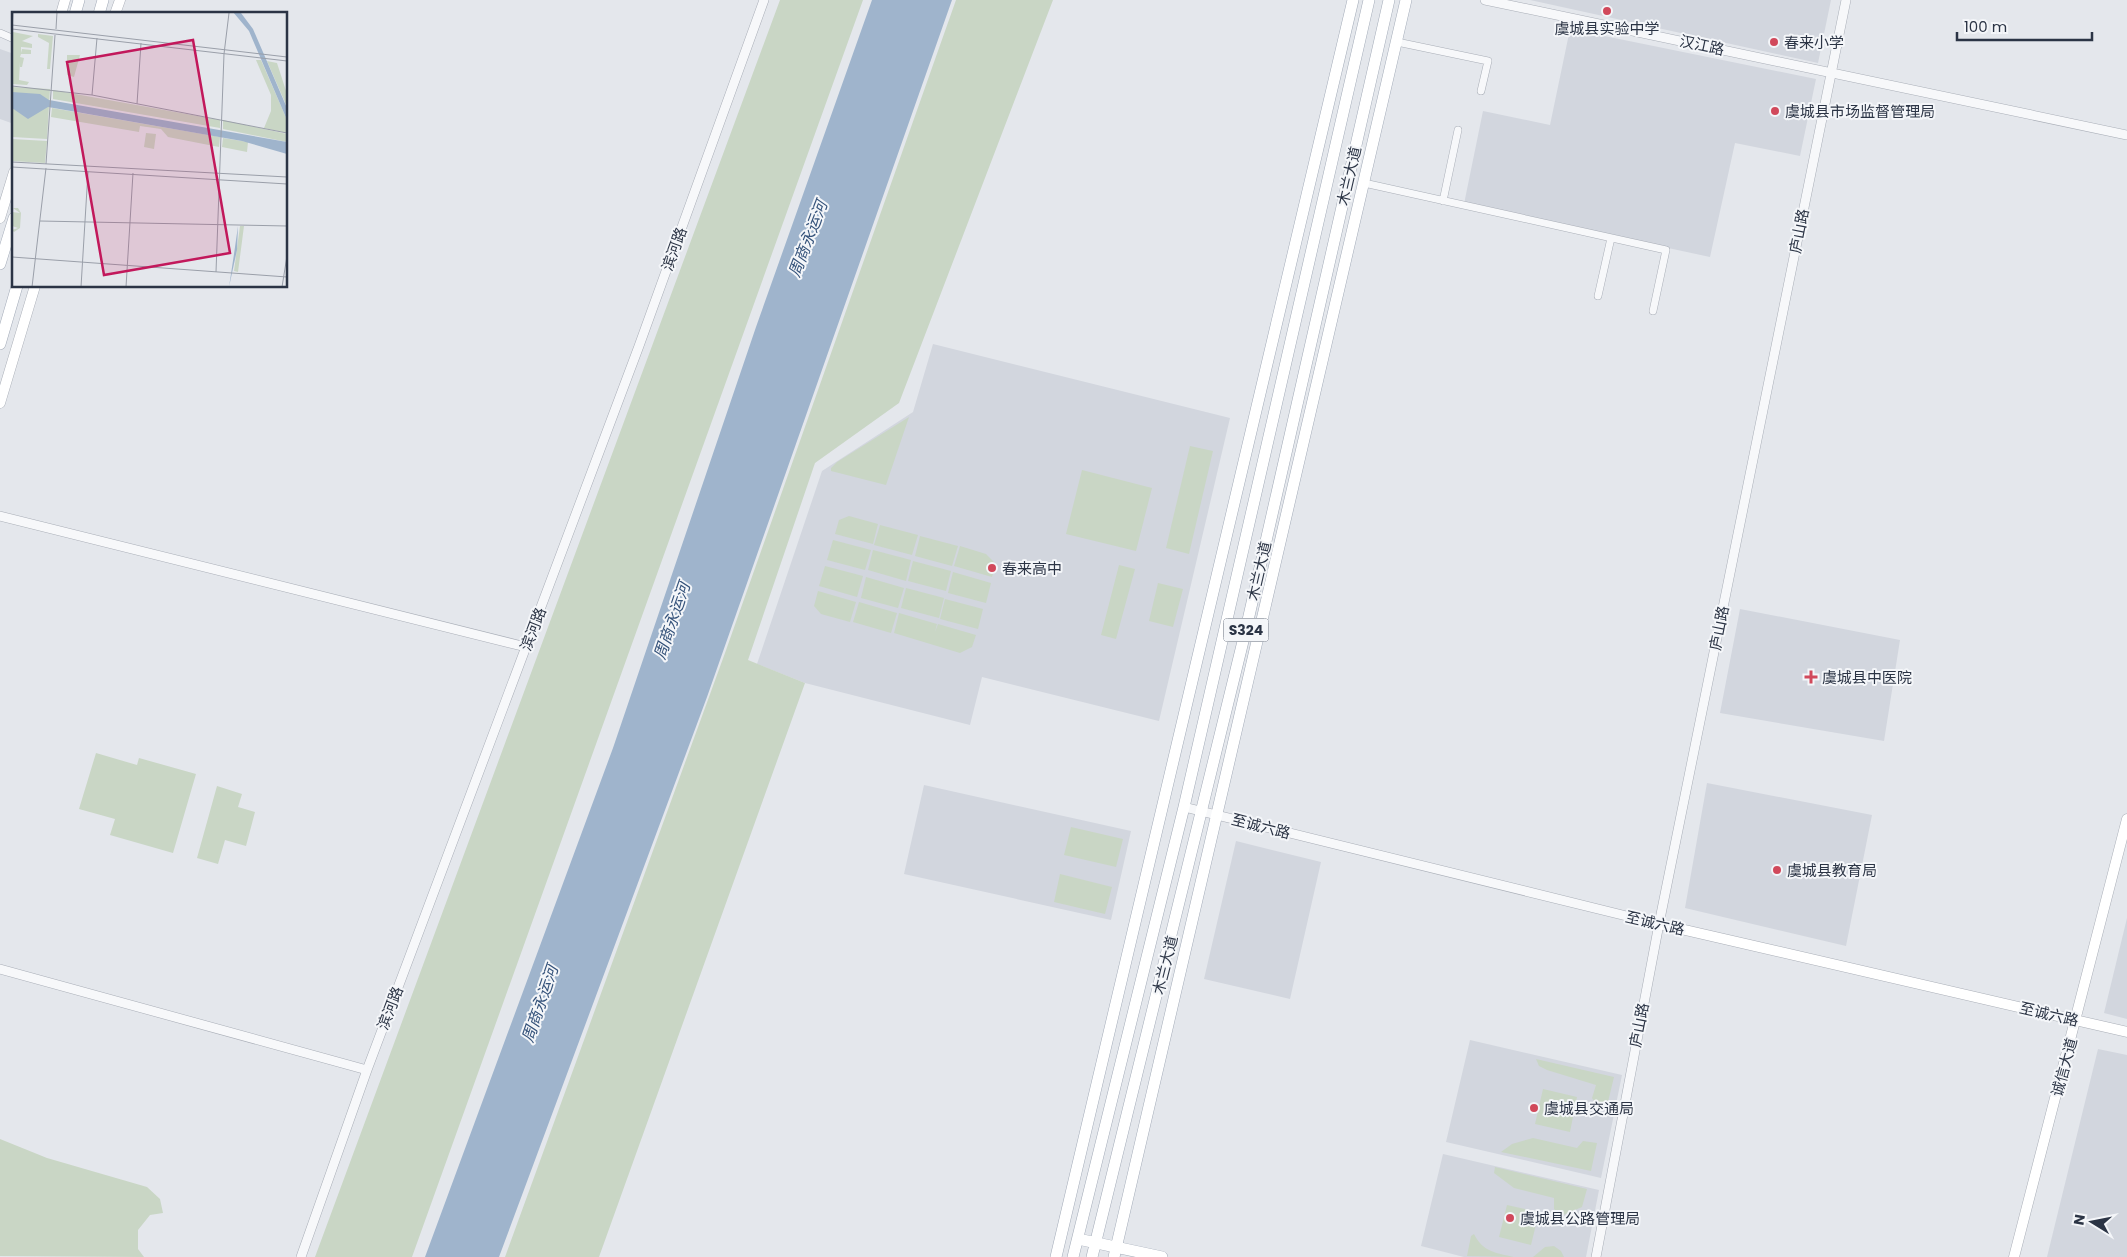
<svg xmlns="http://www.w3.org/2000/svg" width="2127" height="1257" font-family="Poppins,'Noto Sans SC',sans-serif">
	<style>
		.built { fill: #d2d6de }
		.green { fill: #c9d6c5 }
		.water { fill: #9fb4cc }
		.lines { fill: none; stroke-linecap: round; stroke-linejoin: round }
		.minor-casing { stroke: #a9aeb7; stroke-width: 8 }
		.tertiary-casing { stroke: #a9aeb7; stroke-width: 10 }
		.secondary-casing { stroke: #a9aeb7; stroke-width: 11 }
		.primary-casing { stroke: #a3abb8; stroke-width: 12 }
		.minor { stroke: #f7f8fa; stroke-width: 7 }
		.tertiary { stroke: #f7f8fa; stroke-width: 9 }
		.secondary { stroke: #fff; stroke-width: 10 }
		.primary { stroke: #fff; stroke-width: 11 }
		.poi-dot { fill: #d1495b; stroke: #f4f6f9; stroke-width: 2 }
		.labels { text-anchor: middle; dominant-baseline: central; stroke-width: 4; stroke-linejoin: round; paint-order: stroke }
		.shield { fill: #f4f6f9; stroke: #676e7b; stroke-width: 1 }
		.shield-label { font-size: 14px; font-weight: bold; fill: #2b3445 }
		.poi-label { font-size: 15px; fill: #2b3445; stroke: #f4f6f9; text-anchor: start }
		.street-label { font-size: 15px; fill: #2b3445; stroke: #f4f6f9 }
		.water-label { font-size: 16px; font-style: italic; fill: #34527a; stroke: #f4f6f9 }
		.inset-road { fill: none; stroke: #9a9fa9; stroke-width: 1 }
		.view { fill: #c2185b; fill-opacity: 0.15; stroke: #c2185b; stroke-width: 2.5 }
		.inset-edge { fill: none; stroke: #2b3445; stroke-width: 2.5 }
	</style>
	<rect width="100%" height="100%" fill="#e4e7ec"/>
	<!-- built -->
	<path class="built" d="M 1530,0 L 1831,0 L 1818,63 Z
		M 1570,29 L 1816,79 L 1800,156 L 1735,143 L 1710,257 L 1464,204 L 1483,111 L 1550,125 Z
		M 0,49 L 14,54 L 14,124 L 0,119 Z
		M 933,344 L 1230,418 L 1159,721 L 982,677 L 970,725 L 805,683 L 757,664 L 822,471 L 913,412 Z
		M 1740,609 L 1900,640 L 1884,741 L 1720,713 Z
		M 1707,783 L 1872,815 L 1846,946 L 1685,908 Z
		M 924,785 L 1131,831 L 1111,920 L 904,874 Z
		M 1236,841 L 1321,862 L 1290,999 L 1204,979 Z
		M 2127,918 L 2127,1019 L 2104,1013 Z
		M 1470,1040 L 1622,1075 L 1601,1178 L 1446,1142 Z
		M 2098,1049 L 2127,1055 L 2127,1257 L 2047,1257 Z
		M 1443,1154 L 1599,1190 L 1586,1257 L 1464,1257 L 1421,1246 Z"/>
	<!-- green -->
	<path class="green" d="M 780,0 L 863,0 L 412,1257 L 315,1257 Z
		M 956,0 L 1053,0 L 899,403 L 815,463 L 748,660 L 805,683 L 599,1257 L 505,1257 L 725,653 Z
		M 909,417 L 886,485 L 831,471 L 831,468 L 837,462 Z
		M 1190,446 L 1213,451 L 1189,554 L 1166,548 Z
		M 1082,470 L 1152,488 L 1136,551 L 1066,534 Z
		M 849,516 L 878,524 L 873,544 L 835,534 L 839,520 Z
		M 880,525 L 918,535 L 912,555 L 874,545 Z
		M 920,536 L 958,546 L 952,566 L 915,556 Z
		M 833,540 L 871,550 L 865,570 L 827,560 Z
		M 960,546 L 986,554 L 996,564 L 992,577 L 954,566 Z
		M 873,550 L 911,560 L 906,581 L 868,570 Z
		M 913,561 L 951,571 L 946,591 L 908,581 Z
		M 1119,565 L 1135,569 L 1116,639 L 1101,635 Z
		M 825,566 L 863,576 L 857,597 L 819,586 Z
		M 953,572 L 991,583 L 986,603 L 948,593 Z
		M 866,577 L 904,588 L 898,608 L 861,598 Z
		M 1158,583 L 1183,589 L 1173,627 L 1149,621 Z
		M 906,588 L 944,598 L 939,618 L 901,608 Z
		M 818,591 L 856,602 L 850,622 L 821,614 L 814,606 Z
		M 945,599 L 983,609 L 978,629 L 940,619 Z
		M 859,602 L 897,613 L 891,633 L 853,622 Z
		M 899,613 L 937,624 L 935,632 L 938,624 L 976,635 L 972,647 L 960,653 L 894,633 Z
		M 96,753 L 137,765 L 139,758 L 196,774 L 173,853 L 110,835 L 115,819 L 79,809 Z
		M 217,786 L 242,794 L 238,807 L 255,812 L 246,846 L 225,840 L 218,864 L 197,858 Z
		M 1071,827 L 1123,839 L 1116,867 L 1064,855 Z
		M 1060,874 L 1112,887 L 1105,914 L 1054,902 Z
		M 1536,1059 L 1614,1077 L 1608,1102 L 1596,1104 L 1592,1098 L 1596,1085 L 1547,1070 L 1539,1066 Z
		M 1543,1089 L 1577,1097 L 1570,1132 L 1535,1124 Z
		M 1533,1138 L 1577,1148 L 1583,1141 L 1597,1143 L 1591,1171 L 1501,1152 L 1512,1144 Z
		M 0,1139 L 47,1158 L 147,1187 L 160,1199 L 163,1213 L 150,1215 L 138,1230 L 138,1249 L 144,1257 L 0,1256 Z
		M 1495,1167 L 1587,1189 L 1582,1207 L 1561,1216 L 1554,1209 L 1554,1198 L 1514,1188 L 1494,1173 Z
		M 1507,1205 L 1539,1212 L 1531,1245 L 1499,1237 Z
		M 1474,1234 C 1483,1252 1496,1253 1514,1257 L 1467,1256 L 1471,1236 Z
		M 1554,1246 L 1561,1251 L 1564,1257 L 1533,1257 L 1545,1247 Z"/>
	<!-- water -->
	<path class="water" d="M 872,0 L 952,0 L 707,697 L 499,1257 L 425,1257 L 613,748 L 756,327 Z"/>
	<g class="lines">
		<!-- minor casing -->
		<g class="minor-casing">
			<path id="minor" d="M 0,33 L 14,39
				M 1397,42 L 1488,61 L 1481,91
				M 1364,183 L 1666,250 L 1653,311
				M 1443,201 L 1458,130
				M 1598,296 L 1611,238"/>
		</g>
		<!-- tertiary casing -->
		<g class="tertiary-casing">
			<path id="tertiary" d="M 1485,0 L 2127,135
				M 0,516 L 526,647
				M 1184,807 L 1659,924
				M 0,969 L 367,1070
				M 301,1257 L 367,1070 L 639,346 L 764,0
				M 1596,1257 L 1659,924 L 1846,0"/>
		</g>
		<!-- secondary casing -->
		<g class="secondary-casing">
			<path id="secondary" d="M 61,14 L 65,0
				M 115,14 L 120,0
				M 0,218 L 14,172
				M 0,403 L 35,286
				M 1659,924 L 2127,1032
				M 2014,1257 L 2127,819"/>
		</g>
		<!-- primary casing -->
		<g class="primary-casing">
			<path id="primary" d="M 75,14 L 79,0
				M 99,14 L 103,0
				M 0,264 L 14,218
				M 0,344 L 17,286
				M 1078,1239 L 1162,1257
				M 1056,1257 L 1353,0
				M 1073,1257 L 1184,807 L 1369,0
				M 1092,1257 L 1246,629 L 1389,0
				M 1114,1257 L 1406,0"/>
		</g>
		<!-- minor -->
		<use href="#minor" class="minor"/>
		<!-- tertiary -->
		<use href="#tertiary" class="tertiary"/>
		<!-- secondary -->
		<use href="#secondary" class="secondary"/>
		<!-- primary -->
		<use href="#primary" class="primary"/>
	</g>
	<!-- markers -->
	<g class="poi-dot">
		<circle cx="1607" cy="11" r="5"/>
		<circle cx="1774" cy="42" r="5"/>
		<circle cx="1775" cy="111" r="5"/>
		<circle cx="992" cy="568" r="5"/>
		<path d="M1808.5 669.5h5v5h5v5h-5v5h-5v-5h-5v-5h5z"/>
		<circle cx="1777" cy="870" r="5"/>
		<circle cx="1534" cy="1108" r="5"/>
		<circle cx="1510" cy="1218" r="5"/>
	</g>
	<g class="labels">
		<!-- shield labels -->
		<rect class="shield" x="1223.5" y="618.5" width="45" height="23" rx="4"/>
		<g class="shield-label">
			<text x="1246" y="630">S324</text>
		</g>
		<!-- poi labels -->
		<g class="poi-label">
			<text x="1607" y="28" text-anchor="middle">虞城县实验中学</text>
			<text x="1784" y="42">春来小学</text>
			<text x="1785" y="111">虞城县市场监督管理局</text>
			<text x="1002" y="568">春来高中</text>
			<text x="1822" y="677">虞城县中医院</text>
			<text x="1787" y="870">虞城县教育局</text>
			<text x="1544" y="1108">虞城县交通局</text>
			<text x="1520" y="1218">虞城县公路管理局</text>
		</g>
		<!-- street labels -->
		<g class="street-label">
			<text transform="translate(1702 45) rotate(12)">汉江路</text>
			<text transform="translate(1349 176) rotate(-77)">木兰大道</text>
			<text transform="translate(1799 231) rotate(-79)">庐山路</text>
			<text transform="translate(674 249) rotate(-70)">滨河路</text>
			<text transform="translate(1259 571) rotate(-77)">木兰大道</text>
			<text transform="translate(1719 628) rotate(-79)">庐山路</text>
			<text transform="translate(533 629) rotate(-69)">滨河路</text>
			<text transform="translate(1261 826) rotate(14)">至诚六路</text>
			<text transform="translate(1655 923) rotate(13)">至诚六路</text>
			<text transform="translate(1165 965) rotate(-76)">木兰大道</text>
			<text transform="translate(390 1008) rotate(-69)">滨河路</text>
			<text transform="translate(2049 1014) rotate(13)">至诚六路</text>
			<text transform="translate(1639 1025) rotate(-79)">庐山路</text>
			<text transform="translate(2064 1067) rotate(-75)">诚信大道</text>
		</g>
		<!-- water labels -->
		<g class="water-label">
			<text transform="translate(808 239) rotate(-69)">周商永运河</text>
			<text transform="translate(672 621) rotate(-71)">周商永运河</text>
			<text transform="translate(540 1004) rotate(-71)">周商永运河</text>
		</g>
	</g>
	<!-- overview -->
	<g transform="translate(12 12)">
		<rect width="275" height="275" fill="#e4e7ec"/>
		<path d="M 1,20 L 21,24 L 10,29 L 20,32 L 20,36 L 9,35 L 9,41 L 10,37 L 19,38 L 19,42 L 9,42 L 8,45 L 12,46 L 10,55 L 13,55 L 8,55 L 8,50 L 7,68 L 17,70 L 15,73 L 0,72 ZM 26,22 L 41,24 L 38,57 L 35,57 L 37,31 L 26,25 ZM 55,43 L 68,43 L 62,65 L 55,63 ZM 244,48 L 249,48 L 275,108 L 275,121 L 252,116 L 259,99 L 259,83 ZM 255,49 L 265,51 L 275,82 L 275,95 ZM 0,75 L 38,77 L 35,127 L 0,125 ZM 41,78 L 208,108 L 208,116 L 41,87 ZM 40,96 L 208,125 L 207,135 L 156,125 L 149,117 L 128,114 L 127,120 L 39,105 ZM 211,108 L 275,122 L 275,130 L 211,117 ZM 134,121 L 144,122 L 142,137 L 132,135 ZM 211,126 L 236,130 L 235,140 L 210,135 ZM 0,127 L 35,129 L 33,151 L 0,149 ZM 1,196 L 6,196 L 9,201 L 8,216 L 2,220 L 0,218 L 6,216 L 0,214 L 0,200 L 8,201 ZM 228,214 L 232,214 L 226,260 L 222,259 Z" fill="#c9d6c5"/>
		<path d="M 221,0 L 229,1 L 241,17 L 275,96 L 275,108 L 237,19 ZM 0,80 L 28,82 L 37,88 L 275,130 L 275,142 L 230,129 L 36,95 L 16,107 L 0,96 ZM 226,214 L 225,238 L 217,275 L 222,242 Z" fill="#9fb4cc"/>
		<path class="inset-road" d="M 0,13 L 275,45M 0,17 L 275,49M 44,17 L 45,0M 0,21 L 1,0M 0,74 L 80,83 L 275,121M 80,83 L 85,26M 125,92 L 129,31M 0,150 L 275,165M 34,152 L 43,23M 0,155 L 275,172M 28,209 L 275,214M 118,210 L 121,161M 0,245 L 275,265M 204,260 L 212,42 L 217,1M 20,275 L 34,156M 69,275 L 76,160M 114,275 L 118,210M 270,275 L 275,244"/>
		<path class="view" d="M 181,28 L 218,241 L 92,263 L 55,50 Z"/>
		<rect width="275" height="275" class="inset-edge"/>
	</g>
	<!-- north arrow -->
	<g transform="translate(2092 1222) rotate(280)" stroke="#f4f6f9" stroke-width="4" paint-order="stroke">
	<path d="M0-4L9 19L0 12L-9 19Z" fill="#2b3445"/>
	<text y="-8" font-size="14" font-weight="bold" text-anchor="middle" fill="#2b3445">N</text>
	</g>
	<!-- scale -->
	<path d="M1957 32v8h135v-8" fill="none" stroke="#2b3445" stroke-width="2.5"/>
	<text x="1964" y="32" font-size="15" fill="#2b3445" stroke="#f4f6f9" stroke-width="4" paint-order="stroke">100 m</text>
</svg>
